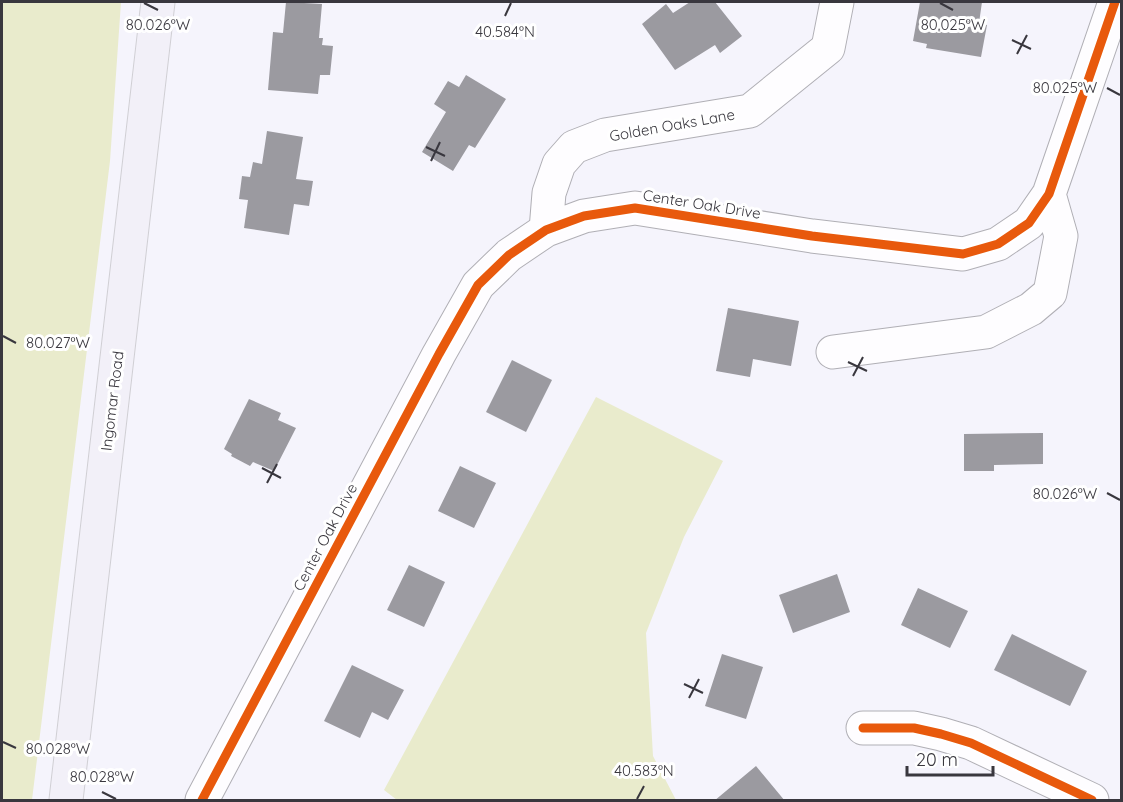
<svg xmlns="http://www.w3.org/2000/svg" width="1123" height="802" font-family="Quicksand,sans-serif">
	<style>
		.green { fill: #e9ebcc }
		.building { fill: #9b9aa0 }
		.lines { fill: none; stroke-linecap: round; stroke-linejoin: round }
		.minor-casing { stroke: #b0afb5; stroke-width: 35 }
		.major-casing { stroke: #d0cfd4; stroke-width: 35 }
		.minor { stroke: #fefdff; stroke-width: 33 }
		.major { stroke: #f2f0f8; stroke-width: 33 }
		.cycleway-casing { stroke: #fff; stroke-width: 13 }
		.cycleway { stroke: #e8590c; stroke-width: 9 }
		.ticks { fill: none; stroke: #39373e; stroke-width: 2 }
		.labels { text-anchor: middle; dominant-baseline: central; stroke-width: 6; stroke-linejoin: round; paint-order: stroke }
		.street-label { font-size: 15px; fill: #39373e; stroke: #fff }
		.ticks-label { font-size: 15px; text-anchor: middle; fill: #39373e; stroke: #fff; stroke-width: 6; stroke-linejoin: round; paint-order: stroke }
	</style>
	<rect width="100%" height="100%" fill="#f5f4fc"/>
	<!-- green -->
	<path class="green" d="M 2,2 L 121,2 L 110,161 L 32,800 L 2,800 Z
		M 596,397 L 723,461 L 684,537 L 646,633 L 653,756 L 676,800 L 397,800 L 384,790 Z"/>
	<!-- building -->
	<path class="building" d="M 286,2 L 322,4 L 319,38 L 323,38 L 322,45 L 333,46 L 330,75 L 320,75 L 318,94 L 268,90 L 273,32 L 283,33 Z
		M 690,2 L 715,2 L 742,36 L 720,53 L 715,45 L 675,70 L 642,24 L 666,4 L 673,13 Z
		M 920,2 L 982,2 L 979,23 L 987,25 L 981,57 L 926,48 L 927,44 L 913,41 Z
		M 466,75 L 506,99 L 475,148 L 469,145 L 453,171 L 422,152 L 446,112 L 434,104 L 448,81 L 459,87 Z
		M 267,131 L 303,137 L 296,179 L 313,181 L 309,206 L 294,204 L 289,235 L 244,228 L 248,200 L 239,199 L 242,176 L 250,177 L 253,162 L 262,164 Z
		M 728,308 L 799,321 L 791,366 L 753,359 L 750,377 L 716,371 Z
		M 512,360 L 552,380 L 526,432 L 486,412 Z
		M 249,399 L 281,413 L 278,420 L 296,428 L 274,471 L 253,462 L 250,466 L 231,456 L 232,454 L 224,449 Z
		M 1043,433 L 1043,464 L 994,465 L 994,471 L 964,471 L 964,434 Z
		M 460,466 L 496,483 L 474,528 L 438,511 Z
		M 409,565 L 445,582 L 424,627 L 387,610 Z
		M 837,574 L 850,612 L 793,633 L 779,595 Z
		M 918,588 L 968,611 L 950,648 L 901,625 Z
		M 1012,634 L 1087,671 L 1070,706 L 994,670 Z
		M 722,654 L 763,667 L 746,719 L 705,706 Z
		M 352,665 L 404,690 L 388,720 L 372,712 L 360,738 L 324,721 Z
		M 756,766 L 785,801 L 714,801 Z"/>
	<g class="lines">
		<!-- minor casing -->
		<g class="minor-casing">
			<path id="minor" d="M 546,230 L 549,193 L 559,164 L 574,147 L 605,135 L 750,111 L 828,48 L 837,2
				M 833,352 L 986,332 L 1031,309 L 1050,293 L 1061,236 L 1049,194
				M 863,728 L 914,728 L 941,734 L 971,743 L 1092,800
				M 202,800 L 439,354 L 478,285 L 509,255 L 546,230 L 584,216 L 635,208 L 812,236 L 963,254 L 998,244 L 1029,223 L 1049,194 L 1115,2"/>
		</g>
		<!-- major casing -->
		<g class="major-casing">
			<path id="major" d="M 66,800 L 158,2"/>
		</g>
		<!-- minor -->
		<use href="#minor" class="minor"/>
		<!-- major -->
		<use href="#major" class="major"/>
		<!-- cycleway casing -->
		<g class="cycleway-casing">
			<path id="cycleway" d="M 863,728 L 914,728 L 941,734 L 971,743 L 1092,800
				M 202,800 L 439,354 L 478,285 L 509,255 L 546,230 L 584,216 L 635,208 L 812,236 L 963,254 L 998,244 L 1029,223 L 1049,194 L 1115,2"/>
		</g>
		<!-- cycleway -->
		<use href="#cycleway" class="cycleway"/>
	</g>
	<!-- ticks -->
	<path class="ticks" d="M 144,3 L 158,10M 940,3 L 953,10M 505,16 L 511,3M 1012,40 L 1031,49M 1017,54 L 1027,35M 1107,88 L 1120,95M 426,147 L 445,156M 431,161 L 440,142M 3,336 L 16,343M 848,362 L 867,371M 853,376 L 863,357M 262,468 L 281,478M 267,483 L 277,464M 1107,493 L 1120,500M 684,684 L 703,693M 689,698 L 699,679M 3,742 L 16,748M 102,792 L 116,799M 637,799 L 644,786"/>
	<g class="labels">
		<!-- street labels -->
		<g class="street-label">
			<text transform="translate(672 125) rotate(-10)">Golden Oaks Lane</text>
			<text transform="translate(702 204) rotate(9)">Center Oak Drive</text>
			<text transform="translate(112 401) rotate(-83)">Ingomar Road</text>
			<text transform="translate(325 537) rotate(-62)">Center Oak Drive</text>
		</g>
	</g>
	<g class="ticks-label">
		<text x="158" y="30">80.026°W</text>
		<text x="953" y="30">80.025°W</text>
		<text x="505" y="37">40.584°N</text>
		<text x="1065" y="93">80.025°W</text>
		<text x="58" y="348">80.027°W</text>
		<text x="1065" y="499">80.026°W</text>
		<text x="58" y="754">80.028°W</text>
		<text x="644" y="776">40.583°N</text>
		<text x="102" y="782">80.028°W</text>
	</g>
	<!-- border -->
	<rect width="1123" height="802" fill="none" stroke="#39373e" stroke-width="6"/>
	<!-- scale -->
	<path d="M907 766v9h86v-9" fill="none" stroke="#39373e" stroke-width="3"/>
	<text x="916" y="766" font-size="18" fill="#39373e" stroke="#ffffff" stroke-width="4.5" paint-order="stroke">20 m</text>
</svg>
